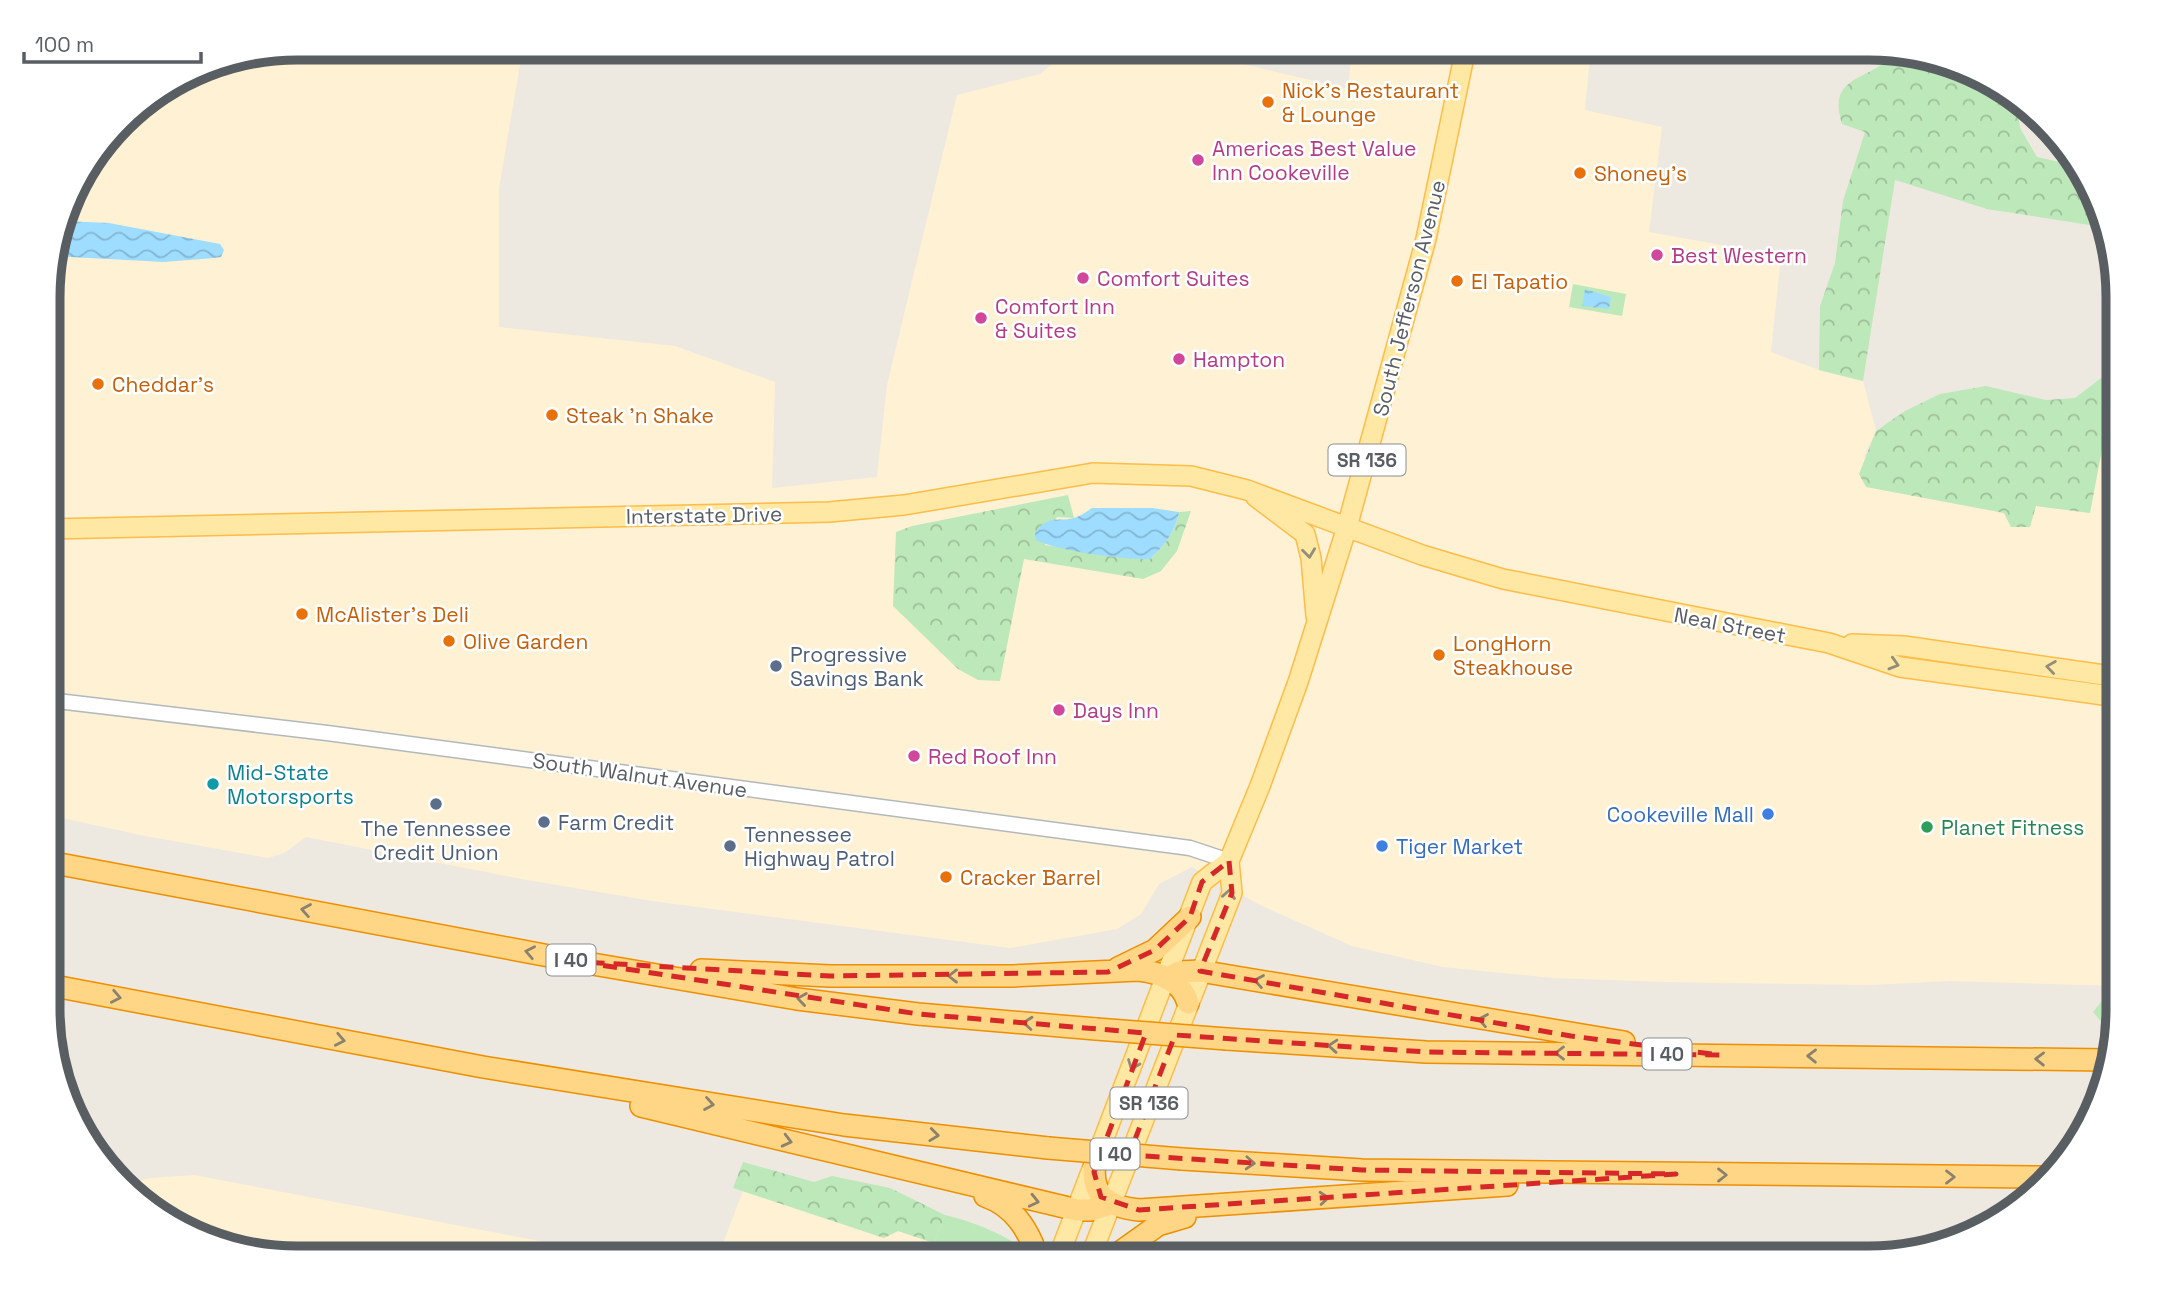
<svg xmlns="http://www.w3.org/2000/svg" width="2166" height="1306" font-family="'Space Grotesk',sans-serif">
	<style>
		.commercial { fill: #fff1d3 }
		.green { fill: #bde8b9 }
		.forest { fill: url(#forest-crowns) }
		.water { fill: url(#water-waves) }
		.lines { fill: none; stroke-linecap: round; stroke-linejoin: round }
		.minor-casing { stroke: #b3b8bc; stroke-width: 17 }
		.major-casing { stroke: #febc48; stroke-width: 22 }
		.highway-casing { stroke: #ed8f00; stroke-width: 24 }
		.minor { stroke: #fff; stroke-width: 14 }
		.major { stroke: #ffe8a3; stroke-width: 19 }
		.highway { stroke: #ffd685; stroke-width: 21 }
		.highway-bridge-casing { stroke: #ed8f00; stroke-width: 24; stroke-linecap: butt }
		.highway-bridge { stroke: #ffd685; stroke-width: 21 }
		.oneway { stroke: #938e79 }
		.oneway2 { stroke: #8b826d }
		.marked { fill: none; stroke: #d62828; stroke-width: 5; stroke-dasharray: 14 9; stroke-linejoin: round }
		.food-dot { fill: #e8710a; stroke: #fff; stroke-width: 2.5 }
		.hotel-dot { fill: #d1479c; stroke: #fff; stroke-width: 2.5 }
		.service-dot { fill: #5c6f8a; stroke: #fff; stroke-width: 2.5 }
		.culture-dot { fill: #0f9aa8; stroke: #fff; stroke-width: 2.5 }
		.shop-dot { fill: #3f7fe0; stroke: #fff; stroke-width: 2.5 }
		.leisure-dot { fill: #2e9e5b; stroke: #fff; stroke-width: 2.5 }
		.labels { text-anchor: middle; dominant-baseline: central; stroke-width: 5; stroke-linejoin: round; paint-order: stroke }
		.shield { fill: #fff; stroke: #8b8e92; stroke-width: 2 }
		.shield-label { font-size: 19px; font-weight: bold; fill: #595e63 }
		.food-label { font-size: 21px; fill: #c56008; stroke: #fff; text-anchor: start }
		.hotel-label { font-size: 21px; fill: #b23c85; stroke: #fff; text-anchor: start }
		.street-label { font-size: 21px; fill: #595e63; stroke: #fff }
		.service-label { font-size: 21px; fill: #4e5e75; stroke: #fff; text-anchor: start }
		.culture-label { font-size: 21px; fill: #0d838f; stroke: #fff; text-anchor: start }
		.shop-label { font-size: 21px; fill: #366cbe; stroke: #fff; text-anchor: end }
		.leisure-label { font-size: 21px; fill: #27864d; stroke: #fff; text-anchor: start }
		.rim { fill: none; stroke: #595e63; stroke-width: 9 }
	</style>
	<defs>
		<pattern id="forest-crowns" width="20" height="18" patternUnits="userSpaceOnUse" patternTransform="scale(1.75)"><rect width="20" height="18" fill="#bde8b9"/><path d="M2 6a3 3 0 1 1 6 0M12 15a3 3 0 1 1 6 0" fill="none" stroke="#9dbf9a"/></pattern>
		<pattern id="water-waves" width="16" height="10" patternUnits="userSpaceOnUse" patternTransform="scale(1.75)"><rect width="16" height="10" fill="#9eddff"/><path d="M0 5q4-4 8 0t8 0" fill="none" stroke="#84b6d2"/></pattern>
	</defs>
	<rect width="100%" height="100%" fill="#eee9e0"/>
	<!-- commercial -->
	<path class="commercial" d="M 297,47 L 523,47 L 499,188 L 499,327 L 675,346 L 775,382 L 772,488 L 877,477 L 887,385 L 957,95 L 1040,74 L 1073,47 L 1171,47 L 1348,89 L 1352,47 L 1591,47 L 1585,110 L 1662,127 L 1649,232 L 1781,256 L 1771,352 L 1819,370 L 1863,381 L 1876,431 L 1864,456 L 1985,508 L 2004,513 L 2011,527 L 2036,506 L 2090,513 L 2109,412 L 2118,410 L 2118,986 L 1951,981 L 1870,985 L 1666,982 L 1553,978 L 1443,967 L 1352,946 L 1260,905 L 1192,867 L 1159,884 L 1141,914 L 1117,929 L 1010,948 L 652,901 L 527,880 L 306,837 L 284,853 L 268,858 L 145,836 L 49,815 L 49,265 L 73,186 L 132,109 L 202,66 Z
		M 194,1175 L 503,1234 L 634,1259 L 296,1259 L 172,1225 L 128,1184 L 150,1178 Z
		M 743,1191 L 884,1238 L 898,1231 L 983,1259 L 717,1259 Z"/>
	<!-- green -->
	<path class="green" d="M 1573,284 L 1626,294 L 1622,316 L 1569,307 Z
		M 945,1215 C 970,1221 1017,1237 1032,1259 L 983,1259 L 934,1243 Z"/>
	<!-- forest -->
	<path class="forest" d="M 1893,54 L 1994,81 L 2017,104 L 2020,128 L 2037,157 L 2059,162 L 2072,158 L 2085,172 L 2102,227 L 1987,209 L 1895,180 L 1863,381 L 1819,370 L 1820,306 L 1835,263 L 1843,201 L 1865,132 L 1842,124 C 1826,74 1870,82 1893,54 Z
		M 2118,365 L 2118,410 L 2109,412 L 2090,513 L 2036,506 L 2030,527 L 2011,527 L 2004,513 L 1866,487 L 1859,474 L 1876,431 L 1905,411 L 1940,394 L 1986,386 L 2046,400 L 2075,398 Z
		M 1068,495 L 1074,518 L 1057,517 L 1045,545 L 1102,555 L 1150,559 C 1165,545 1175,532 1179,512 L 1191,511 L 1177,551 L 1161,571 L 1143,579 L 1024,559 L 1000,681 L 978,680 L 958,669 L 893,606 L 896,532 L 912,526 Z
		M 2118,986 L 2116,1033 L 2110,1032 L 2093,1012 L 2113,987 Z
		M 743,1162 L 814,1182 L 832,1176 L 890,1188 L 945,1215 L 934,1243 L 898,1231 L 884,1238 L 733,1188 Z
		M 1975,1215 L 2003,1216 L 1994,1225 L 1969,1233 Z"/>
	<!-- water -->
	<path class="water" d="M 63,221 L 109,223 L 220,244 L 224,250 L 221,257 L 214,258 L 164,262 L 52,256 Z
		M 1585,289 L 1611,297 L 1609,309 L 1582,306 Z
		M 1092,508 L 1152,508 L 1179,512 C 1175,532 1165,545 1150,559 C 1125,560 1057,551 1036,540 L 1035,533 C 1050,512 1058,524 1077,517 C 1082,515 1087,511 1092,508 Z"/>
	<g class="lines">
		<!-- minor casing -->
		<g class="minor-casing">
			<path id="minor" d="M 49,700 L 327,733 L 1190,848 L 1229,861"/>
		</g>
		<!-- major casing -->
		<g class="major-casing">
			<path id="major" d="M 1256,497 L 1305,534 L 1311,558 L 1316,616
				M 49,529 L 829,512 L 904,505 L 1093,473 L 1191,476 L 1247,490 L 1422,555 L 1503,579 L 1829,643 L 1900,667 L 2118,697
				M 1852,644 L 1904,646 L 2118,677
				M 1058,1258 L 1202,882 L 1229,861 L 1260,786 L 1298,682 L 1347,527 L 1426,239 L 1466,47
				M 1090,1258 L 1232,893 L 1229,861"/>
		</g>
		<!-- highway casing -->
		<g class="highway-casing">
			<path id="highway" d="M 49,862 L 581,962 L 797,999 L 918,1014 L 1096,1029
				M 1118,968 L 1155,950 L 1190,917
				M 701,970 L 830,976 L 1013,976 L 1138,970 C 1159,972 1182,981 1188,1003
				M 1167,979 L 1179,972 L 1200,971 L 1624,1042
				M 49,985 L 483,1067 L 844,1125 L 1048,1148
				M 1227,1039 L 1426,1052 L 2108,1060
				M 641,1106 L 1077,1210 L 1091,1210 L 1111,1204
				M 1182,1159 L 1362,1170 L 2042,1177
				M 1095,1163 C 1090,1196 1109,1207 1139,1210 L 1507,1185
				M 985,1196 C 1014,1206 1029,1230 1038,1259
				M 1112,1258 L 1158,1225 L 1185,1217"/>
		</g>
		<!-- minor -->
		<use href="#minor" class="minor"/>
		<!-- major -->
		<use href="#major" class="major"/>
		<!-- highway -->
		<use href="#highway" class="highway"/>
		<!-- highway-bridge casing -->
		<g class="highway-bridge-casing">
			<path id="highway-bridge" d="M 1096,1029 L 1227,1039
				M 1048,1148 L 1182,1159"/>
		</g>
		<!-- highway-bridge -->
		<use href="#highway-bridge" class="highway-bridge"/>
	</g>
	<!-- one-way arrows -->
	<defs><path id="oneway-chevron" d="M-2-3.5L2.5 0L-2 3.5" fill="none" stroke-width="1.6" stroke-linecap="round" stroke-linejoin="round" transform="scale(1.75)"/></defs>
	<g class="oneway">
		<use href="#oneway-chevron" transform="translate(1309 553) rotate(83)"/>
		<use href="#oneway-chevron" transform="translate(1894 664) rotate(16)"/>
		<use href="#oneway-chevron" transform="translate(2051 667) rotate(-172)"/>
		<use href="#oneway-chevron" transform="translate(1229 894) rotate(-80)"/>
		<use href="#oneway-chevron" transform="translate(1133 1065) rotate(111)"/>
	</g>
	<g class="oneway2">
		<use href="#oneway-chevron" transform="translate(306 910) rotate(-170)"/>
		<use href="#oneway-chevron" transform="translate(530 952) rotate(-169)"/>
		<use href="#oneway-chevron" transform="translate(953 976) rotate(180)"/>
		<use href="#oneway-chevron" transform="translate(1259 981) rotate(-170)"/>
		<use href="#oneway-chevron" transform="translate(116 997) rotate(11)"/>
		<use href="#oneway-chevron" transform="translate(802 999) rotate(-172)"/>
		<use href="#oneway-chevron" transform="translate(1483 1020) rotate(-170)"/>
		<use href="#oneway-chevron" transform="translate(1028 1023) rotate(-175)"/>
		<use href="#oneway-chevron" transform="translate(340 1040) rotate(11)"/>
		<use href="#oneway-chevron" transform="translate(1333 1046) rotate(-176)"/>
		<use href="#oneway-chevron" transform="translate(1560 1053) rotate(-180)"/>
		<use href="#oneway-chevron" transform="translate(1812 1056) rotate(-179)"/>
		<use href="#oneway-chevron" transform="translate(2040 1059) rotate(-179)"/>
		<use href="#oneway-chevron" transform="translate(709 1104) rotate(9)"/>
		<use href="#oneway-chevron" transform="translate(934 1135) rotate(7)"/>
		<use href="#oneway-chevron" transform="translate(787 1141) rotate(14)"/>
		<use href="#oneway-chevron" transform="translate(1250 1163) rotate(3)"/>
		<use href="#oneway-chevron" transform="translate(1722 1175)"/>
		<use href="#oneway-chevron" transform="translate(1950 1177)"/>
		<use href="#oneway-chevron" transform="translate(1324 1198) rotate(-5)"/>
		<use href="#oneway-chevron" transform="translate(1034 1201) rotate(13)"/>
	</g>
	<!-- marked area -->
	<path class="marked" d="M 1229,861 L 1232,893 L 1200,971 L 1571,1036 L 1720,1055 L 1426,1052 L 1175,1035 L 1129,1155 L 1362,1170 L 1676,1174 L 1139,1210 L 1101,1197 L 1094,1172 L 1146,1033 L 918,1014 L 581,962 L 830,976 L 1108,972 L 1155,950 L 1190,917 L 1202,882 Z"/>
	<!-- markers -->
	<g class="food-dot">
		<circle cx="1268" cy="102" r="7"/>
		<circle cx="1580" cy="173" r="7"/>
		<circle cx="1457" cy="281" r="7"/>
		<circle cx="98" cy="384" r="7"/>
		<circle cx="552" cy="415" r="7"/>
		<circle cx="302" cy="614" r="7"/>
		<circle cx="449" cy="641" r="7"/>
		<circle cx="1439" cy="655" r="7"/>
		<circle cx="946" cy="877" r="7"/>
	</g>
	<g class="hotel-dot">
		<circle cx="1198" cy="160" r="7"/>
		<circle cx="1657" cy="255" r="7"/>
		<circle cx="1083" cy="278" r="7"/>
		<circle cx="981" cy="318" r="7"/>
		<circle cx="1179" cy="359" r="7"/>
		<circle cx="1059" cy="710" r="7"/>
		<circle cx="914" cy="756" r="7"/>
	</g>
	<g class="service-dot">
		<circle cx="776" cy="666" r="7"/>
		<circle cx="436" cy="804" r="7"/>
		<circle cx="544" cy="822" r="7"/>
		<circle cx="730" cy="846" r="7"/>
	</g>
	<circle class="culture-dot" cx="213" cy="784" r="7"/>
	<g class="shop-dot">
		<circle cx="1768" cy="814" r="7"/>
		<circle cx="1382" cy="846" r="7"/>
	</g>
	<circle class="leisure-dot" cx="1927" cy="827" r="7"/>
	<g class="labels">
		<!-- shield labels -->
		<g class="shield">
			<rect x="1328.5" y="444.5" width="77" height="31" rx="5"/>
			<rect x="546.5" y="944.5" width="49" height="31" rx="5"/>
			<rect x="1642.5" y="1038.5" width="49" height="31" rx="5"/>
			<rect x="1110.5" y="1087.5" width="77" height="31" rx="5"/>
			<rect x="1090.5" y="1138.5" width="49" height="31" rx="5"/>
		</g>
		<g class="shield-label">
			<text x="1367" y="460">SR 136</text>
			<text x="571" y="960">I 40</text>
			<text x="1667" y="1054">I 40</text>
			<text x="1149" y="1103">SR 136</text>
			<text x="1115" y="1154">I 40</text>
		</g>
		<!-- food labels -->
		<g class="food-label">
			<text x="1282" y="90">Nick's Restaurant<tspan x="1282" dy="24">&amp; Lounge</tspan></text>
			<text x="1594" y="173">Shoney's</text>
			<text x="1471" y="281">El Tapatio</text>
			<text x="112" y="384">Cheddar's</text>
			<text x="566" y="415">Steak 'n Shake</text>
			<text x="316" y="614">McAlister's Deli</text>
			<text x="463" y="641">Olive Garden</text>
			<text x="1453" y="643">LongHorn<tspan x="1453" dy="24">Steakhouse</tspan></text>
			<text x="960" y="877">Cracker Barrel</text>
		</g>
		<!-- hotel labels -->
		<g class="hotel-label">
			<text x="1212" y="148">Americas Best Value<tspan x="1212" dy="24">Inn Cookeville</tspan></text>
			<text x="1671" y="255">Best Western</text>
			<text x="1097" y="278">Comfort Suites</text>
			<text x="995" y="306">Comfort Inn<tspan x="995" dy="24">&amp; Suites</tspan></text>
			<text x="1193" y="359">Hampton</text>
			<text x="1073" y="710">Days Inn</text>
			<text x="928" y="756">Red Roof Inn</text>
		</g>
		<!-- street labels -->
		<g class="street-label">
			<text transform="translate(1409 298) rotate(-76)">South Jefferson Avenue</text>
			<text transform="translate(704 515) rotate(-1)">Interstate Drive</text>
			<text transform="translate(1730 625) rotate(11)">Neal Street</text>
			<text transform="translate(640 775) rotate(8)">South Walnut Avenue</text>
		</g>
		<!-- service labels -->
		<g class="service-label">
			<text x="790" y="654">Progressive<tspan x="790" dy="24">Savings Bank</tspan></text>
			<text x="558" y="822">Farm Credit</text>
			<text x="436" y="828" text-anchor="middle">The Tennessee<tspan x="436" dy="24">Credit Union</tspan></text>
			<text x="744" y="834">Tennessee<tspan x="744" dy="24">Highway Patrol</tspan></text>
		</g>
		<!-- culture labels -->
		<g class="culture-label">
			<text x="227" y="772">Mid-State<tspan x="227" dy="24">Motorsports</tspan></text>
		</g>
		<!-- shop labels -->
		<g class="shop-label">
			<text x="1754" y="814">Cookeville Mall</text>
			<text x="1396" y="846" text-anchor="start">Tiger Market</text>
		</g>
		<!-- leisure labels -->
		<g class="leisure-label">
			<text x="1941" y="827">Planet Fitness</text>
		</g>
	</g>
	<!-- crop -->
	<path d="M0 0H2166V1306H0ZM297 60H1869A237 237 0 0 1 2106 297V1009A237 237 0 0 1 1869 1246H297A237 237 0 0 1 60 1009V297A237 237 0 0 1 297 60Z" fill="#fff" fill-rule="evenodd"/>
	<path class="rim" d="M297 60H1869A237 237 0 0 1 2106 297V1009A237 237 0 0 1 1869 1246H297A237 237 0 0 1 60 1009V297A237 237 0 0 1 297 60Z"/>
	<!-- scale -->
	<path d="M24 52v10h177v-10" fill="none" stroke="#595e63" stroke-width="3.5"/>
	<text x="35" y="52" font-size="21" fill="#595e63" stroke="#ffffff" stroke-width="5" paint-order="stroke">100 m</text>
</svg>
